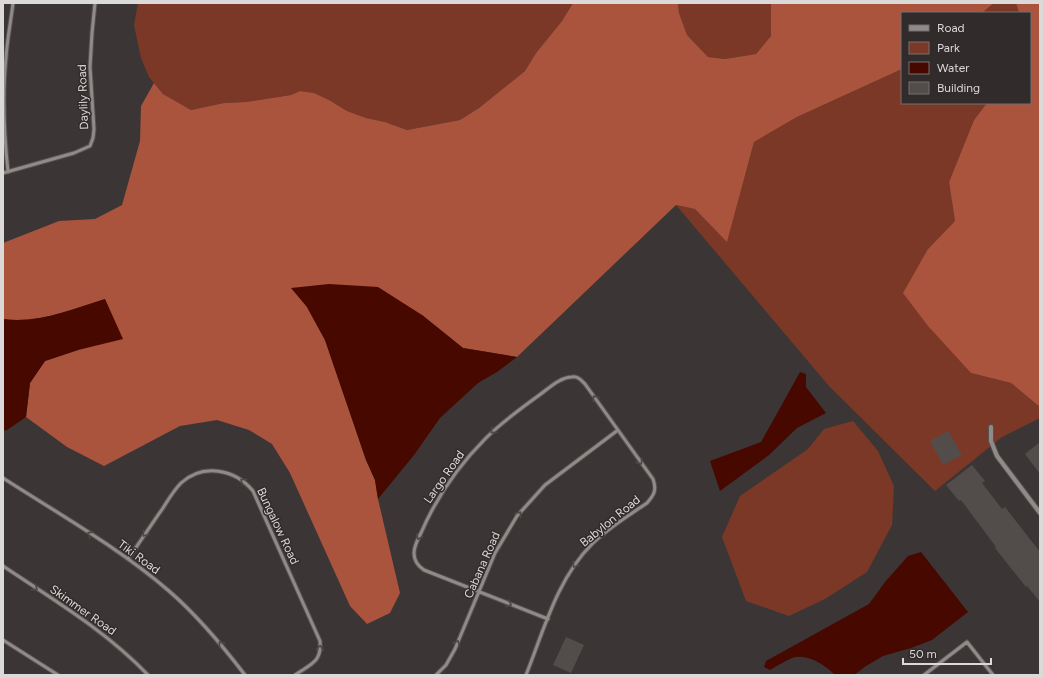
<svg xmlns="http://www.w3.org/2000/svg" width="1043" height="678" font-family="Figtree,sans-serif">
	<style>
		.green { fill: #7c3827 }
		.forest { fill: #aa533d }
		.water { fill: #470800 }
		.building { fill: #524d4b }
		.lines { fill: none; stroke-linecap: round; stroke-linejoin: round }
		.lane-casing { stroke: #565251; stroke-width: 5 }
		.street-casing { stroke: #565251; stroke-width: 6 }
		.lane { stroke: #908a88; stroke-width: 3 }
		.street { stroke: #908a88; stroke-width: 4 }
		.oneway { stroke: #4e4847 }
		.labels { text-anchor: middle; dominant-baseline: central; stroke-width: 3; stroke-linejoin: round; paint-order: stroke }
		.street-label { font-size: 12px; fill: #dcd9d9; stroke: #312c2b }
	</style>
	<rect width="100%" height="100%" fill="#3b3635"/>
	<!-- green -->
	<path class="green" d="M 138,3 L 573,3 L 562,21 L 536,53 L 525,71 L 479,108 L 460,120 L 407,130 L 385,122 L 366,118 L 347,111 L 329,100 L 314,93 L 300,91 L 291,95 L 246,102 L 224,103 L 191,110 L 163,94 L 149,77 L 141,58 L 134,25 Z
		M 678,3 L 771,3 L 771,36 L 756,54 L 725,59 L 708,57 L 687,35 L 679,13 Z
		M 994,3 L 1016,3 L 1019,13 L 982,13 Z
		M 902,69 L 902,103 L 987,103 L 974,120 L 949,182 L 955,221 L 928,249 L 971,373 L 1011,383 L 1040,407 L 1040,418 L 1002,437 L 935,491 L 829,386 L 676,205 L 695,209 L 727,241 L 754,142 L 797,117 Z
		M 853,421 L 878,451 L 894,486 L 892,525 L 867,572 L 825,599 L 789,616 L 746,601 L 722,537 L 740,496 L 808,449 L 824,429 Z"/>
	<!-- forest -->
	<path class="forest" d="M 573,3 L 678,3 L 679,13 L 687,35 L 708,57 L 725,59 L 756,54 L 771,36 L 771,3 L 994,3 L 982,13 L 902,13 L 902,69 L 797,117 L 754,142 L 727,242 L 695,209 L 676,205 L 517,357 L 463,348 L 422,315 L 292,288 L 307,307 L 325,340 L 366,460 L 375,480 L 378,499 L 400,593 L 390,613 L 367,624 L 350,606 L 290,473 L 272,444 L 249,430 L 217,420 L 180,426 L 104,466 L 67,447 L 26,417 L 30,383 L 45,361 L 78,350 L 105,299 C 72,309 38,324 3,319 L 3,243 L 59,221 L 95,219 L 122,205 L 140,141 L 141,106 L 154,83 L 163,94 L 191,110 L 224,103 L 246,102 L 291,95 L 300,91 L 314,93 L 329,100 L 347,111 L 366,118 L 385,122 L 407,130 L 460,120 L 479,108 L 525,71 L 536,53 L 562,21 Z
		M 1016,3 L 1040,3 L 1040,407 L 1011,383 L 971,373 L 928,326 L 903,293 L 928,249 L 955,221 L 949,182 L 974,120 L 987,103 L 1030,103 L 1030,13 L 1019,13 Z"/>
	<!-- water -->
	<path class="water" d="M 329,284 L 378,287 L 422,315 L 463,348 L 517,357 L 497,372 L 478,383 L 440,418 L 414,455 L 378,499 L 375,480 L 366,460 L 325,340 L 307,307 L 291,288 Z
		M 105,299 L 123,339 L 78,350 L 45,361 L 30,383 L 26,417 L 7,430 L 3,431 L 3,319 C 38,324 72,309 105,299 Z
		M 800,372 L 806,374 L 806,387 L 826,413 L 797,428 L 769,455 L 720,491 L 710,461 L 761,442 Z
		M 921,552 L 968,612 L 932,640 L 911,648 L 883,656 L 866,666 L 854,675 L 835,675 C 825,665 807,653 792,658 C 785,661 777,666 770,670 L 764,667 L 766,661 L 869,604 L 885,582 L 908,556 Z"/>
	<!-- building -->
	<path class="building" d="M 948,431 L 962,455 L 943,465 L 930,441 Z
		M 1040,442 L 1040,474 L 1025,454 Z
		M 972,465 L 985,481 L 982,483 L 1002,509 L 1005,507 L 1040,552 L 1040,602 L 1027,586 L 1026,587 L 995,548 L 996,547 L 961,500 L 959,501 L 946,485 Z
		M 566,637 L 584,645 L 571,673 L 553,665 Z"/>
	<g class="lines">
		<!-- lane casing -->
		<g class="lane-casing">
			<path id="lane" d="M 8,172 C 4,134 2,96 6,58 C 7,40 11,21 13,3
				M 3,173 L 74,153 L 90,146 L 93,138 L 94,129 L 90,67 L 92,33 L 95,3
				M 3,478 C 59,514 119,548 169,591 C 198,616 222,645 245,675
				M 128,559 C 140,542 151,525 163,508 C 168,500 174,490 181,483 C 203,463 235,469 253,491 L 320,641 C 322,662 311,664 295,675
				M 3,566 C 54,600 106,631 148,675
				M 3,640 L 58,675
				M 436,675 L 446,665 L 455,649 L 495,553 L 517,516 L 545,485 L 618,430
				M 526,675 C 544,630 557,579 592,544 C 608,528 628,516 647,503 C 654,495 657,490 653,479 L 585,384 C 581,380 578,376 572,377 C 560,377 548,389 538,396 C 520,409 502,422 486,438 C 459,465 436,498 421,533 C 418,539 414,546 414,553 C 414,561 418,566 424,570 L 548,619
				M 924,675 L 967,642 L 993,675"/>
		</g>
		<!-- street casing -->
		<g class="street-casing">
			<path id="street" d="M 991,427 L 991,441 L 997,456 L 1040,513"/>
		</g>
		<!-- lane -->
		<use href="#lane" class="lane"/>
		<!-- street -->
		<use href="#street" class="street"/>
	</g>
	<!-- one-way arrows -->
	<defs><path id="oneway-chevron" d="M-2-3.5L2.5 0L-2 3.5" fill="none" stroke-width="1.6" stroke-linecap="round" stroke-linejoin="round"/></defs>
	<g class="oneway">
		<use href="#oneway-chevron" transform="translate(595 398) rotate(-126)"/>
		<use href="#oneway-chevron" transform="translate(493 431) rotate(138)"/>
		<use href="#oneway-chevron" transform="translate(640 462) rotate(55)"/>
		<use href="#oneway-chevron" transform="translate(243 481) rotate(-144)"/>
		<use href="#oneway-chevron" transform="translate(519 514) rotate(-52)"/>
		<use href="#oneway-chevron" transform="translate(90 534) rotate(-147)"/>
		<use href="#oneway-chevron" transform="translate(145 534) rotate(124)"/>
		<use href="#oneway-chevron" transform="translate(419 537) rotate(113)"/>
		<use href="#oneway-chevron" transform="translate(575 565) rotate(126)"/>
		<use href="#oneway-chevron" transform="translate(35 588) rotate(34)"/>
		<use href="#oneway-chevron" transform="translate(509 604) rotate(21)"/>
		<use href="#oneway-chevron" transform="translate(457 643) rotate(-65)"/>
		<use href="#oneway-chevron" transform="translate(221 644) rotate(-131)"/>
		<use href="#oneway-chevron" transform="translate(320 648) rotate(-86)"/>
	</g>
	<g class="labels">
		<!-- street labels -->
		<g class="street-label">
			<text transform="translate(83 97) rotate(-92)">Daylily Road</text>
			<text transform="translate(444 477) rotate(-55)">Largo Road</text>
			<text transform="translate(610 521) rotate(-39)">Babylon Road</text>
			<text transform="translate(278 526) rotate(65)">Bungalow Road</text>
			<text transform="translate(139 557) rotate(36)">Tiki Road</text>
			<text transform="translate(482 565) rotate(-66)">Cabana Road</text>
			<text transform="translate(83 610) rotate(35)">Skimmer Road</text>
		</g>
	</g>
	<!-- border -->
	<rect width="1043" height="678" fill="none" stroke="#dcd9d9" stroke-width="8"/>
	<!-- legend -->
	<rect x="901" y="12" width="130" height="92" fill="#312c2b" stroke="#757171"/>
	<rect x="909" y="25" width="20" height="6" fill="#908a88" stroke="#757171"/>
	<text x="937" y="32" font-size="12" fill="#dcd9d9">Road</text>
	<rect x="909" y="42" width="20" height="12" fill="#7c3827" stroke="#757171"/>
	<text x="937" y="52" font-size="12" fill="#dcd9d9">Park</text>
	<rect x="909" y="62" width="20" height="12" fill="#470800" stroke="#757171"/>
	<text x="937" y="72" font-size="12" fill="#dcd9d9">Water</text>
	<rect x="909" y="82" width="20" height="12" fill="#524d4b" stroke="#757171"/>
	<text x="937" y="92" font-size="12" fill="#dcd9d9">Building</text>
	<!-- scale -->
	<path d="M903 658v6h88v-6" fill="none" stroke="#dcd9d9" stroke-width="2"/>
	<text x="909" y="658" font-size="12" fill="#dcd9d9" stroke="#312c2b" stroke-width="3" paint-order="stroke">50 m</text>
</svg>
